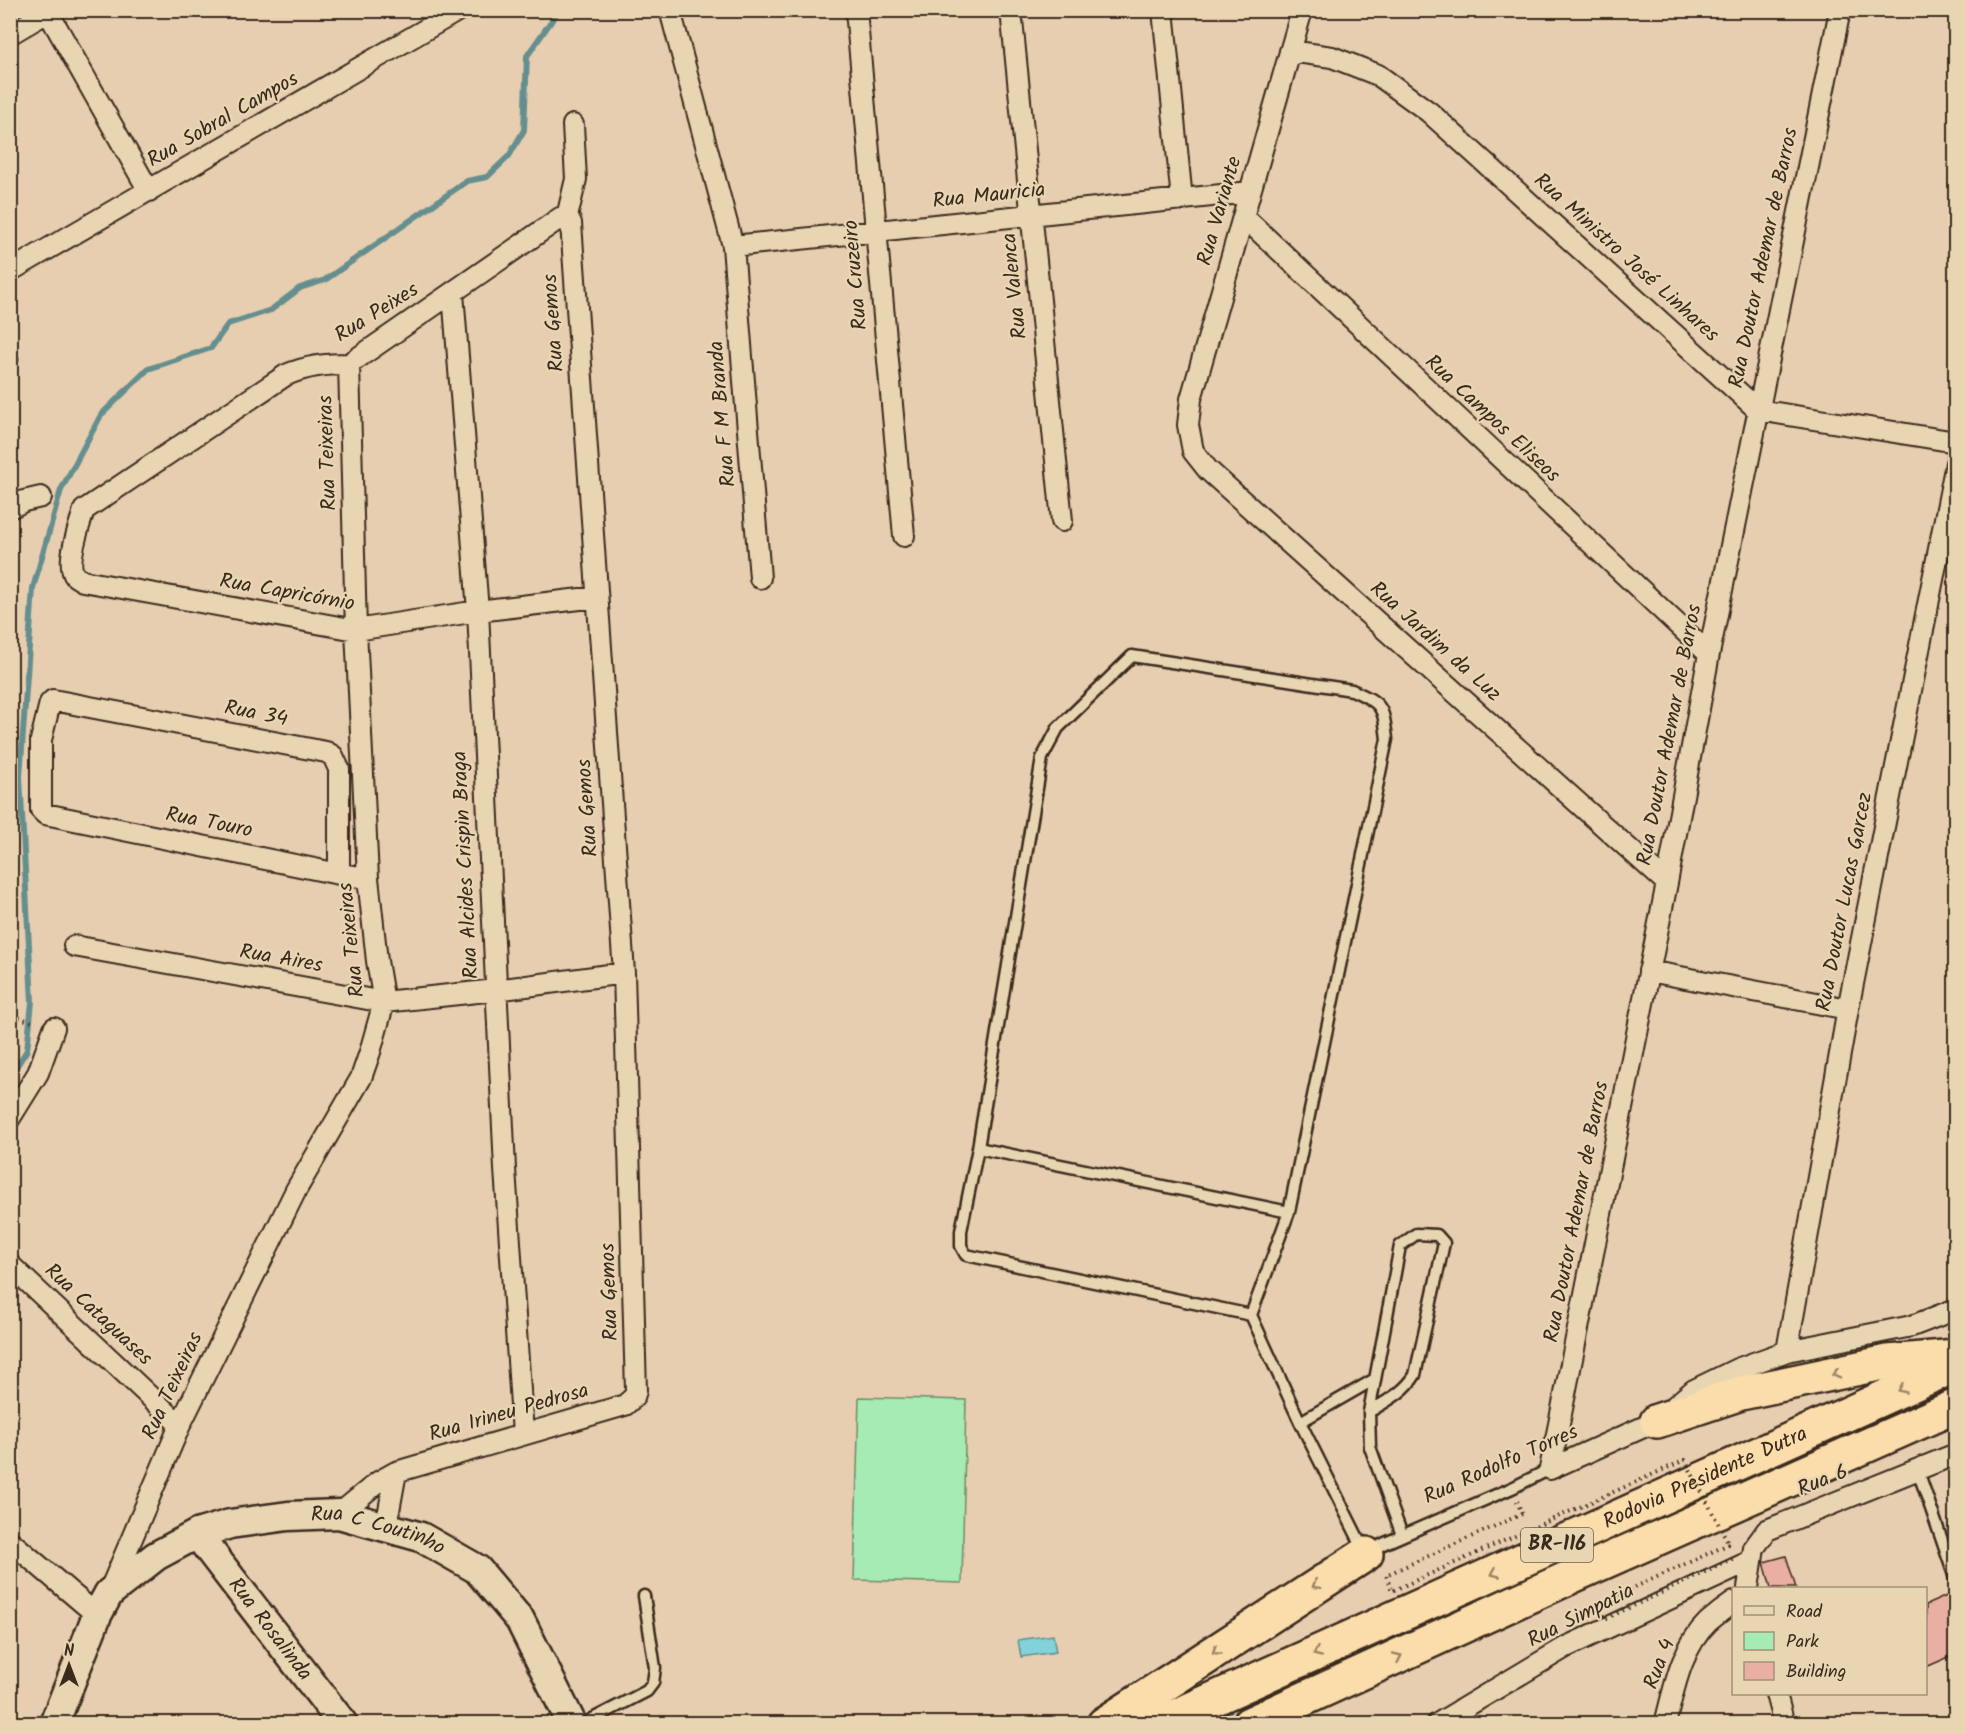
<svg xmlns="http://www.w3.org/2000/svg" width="1966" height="1734" font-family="Kalam,sans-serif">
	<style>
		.green { fill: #a6eab4; stroke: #708a69; stroke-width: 1.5 }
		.water { fill: #81d2d9; stroke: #658f8e; stroke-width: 1.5 }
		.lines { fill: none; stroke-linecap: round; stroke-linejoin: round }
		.stream { stroke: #658f8e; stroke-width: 6 }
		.building { fill: #e8afa2; stroke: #3b2a1e; stroke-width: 1.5 }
		.service-casing { stroke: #3b2a1e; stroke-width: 15 }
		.minor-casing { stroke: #3b2a1e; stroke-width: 24 }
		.secondary-casing { stroke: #3b2a1e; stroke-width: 33 }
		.motorway-casing { stroke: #3b2a1e; stroke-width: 38 }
		.path { stroke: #3b2a1e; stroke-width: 4; stroke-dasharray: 1.5 4.5; stroke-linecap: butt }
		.service { stroke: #e8d6b3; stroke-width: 10 }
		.minor { stroke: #e8d6b3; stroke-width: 20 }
		.secondary { stroke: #e8d6b3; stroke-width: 28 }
		.motorway { stroke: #faddab; stroke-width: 33 }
		.path-bridge { stroke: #3b2a1e; stroke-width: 4; stroke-dasharray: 1.5 4.5; stroke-linecap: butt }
		.oneway { stroke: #9a8464 }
		.labels { text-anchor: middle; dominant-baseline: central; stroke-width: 4.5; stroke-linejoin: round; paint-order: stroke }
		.shield { fill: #e8d6b3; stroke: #6f5e4b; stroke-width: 1.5 }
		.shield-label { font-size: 20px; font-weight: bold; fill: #3b2a1e }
		.street-label { font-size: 21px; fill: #3b2a1e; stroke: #e8d6b3 }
	</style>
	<rect width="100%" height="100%" fill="#e8ceb0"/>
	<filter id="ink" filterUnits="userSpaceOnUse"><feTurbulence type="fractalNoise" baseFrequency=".0167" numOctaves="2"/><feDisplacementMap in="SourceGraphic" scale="12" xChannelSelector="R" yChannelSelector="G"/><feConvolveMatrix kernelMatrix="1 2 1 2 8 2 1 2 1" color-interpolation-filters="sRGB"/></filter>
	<g filter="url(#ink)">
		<!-- green -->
		<path class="green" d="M 859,1397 L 966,1400 L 962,1583 L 854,1580 Z"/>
		<!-- water -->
		<path class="water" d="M 1053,1635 L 1056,1652 L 1021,1657 L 1018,1640 Z"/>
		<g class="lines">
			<!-- stream -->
			<path class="stream" d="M 10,1073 L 13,1072 L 27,1050 L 32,1002 L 20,777 L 33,588 L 61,490 L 101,415 L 148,369 L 211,348 L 228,324 L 271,310 L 300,288 L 325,280 L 467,181 L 487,177 L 509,156 L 524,130 L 527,56 L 559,10"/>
		</g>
		<!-- building -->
		<path class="building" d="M 1786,1556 L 1796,1588 L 1771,1588 L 1764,1562 Z
			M 1956,1592 L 1956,1654 L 1926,1667 L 1926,1605 Z"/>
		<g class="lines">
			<!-- service casing -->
			<g class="service-casing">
				<path id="service" d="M 10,357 L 12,359
					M 978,1148 L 961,1231 L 961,1246 L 966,1255 L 1251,1315
					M 1289,1212 L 978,1148 L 1042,758 L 1058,728 L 1132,656 L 1352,690 C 1383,704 1383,706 1387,739 L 1289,1212 L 1251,1315 L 1300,1422 L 1366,1554 L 1383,1544 L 1512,1488 L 1550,1469
					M 1369,1412 C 1386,1401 1404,1393 1415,1375 L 1444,1243 L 1437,1235 L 1416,1234 L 1400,1246 L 1369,1412 L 1370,1447 L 1402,1535
					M 1300,1422 L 1375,1379
					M 1917,1468 L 1955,1578
					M 583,1724 L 647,1691 L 653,1683 L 655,1668 L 644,1596"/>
			</g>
			<!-- minor casing -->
			<g class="minor-casing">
				<path id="minor" d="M 670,10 L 733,246 L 760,578
					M 856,10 L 904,536
					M 1011,10 L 1062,521
					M 1163,10 L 1182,200
					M 1302,10 L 1191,399 L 1188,425 L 1193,451 L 1208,470 L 1667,883
					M 48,12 L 149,191
					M 10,34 L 51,10
					M 1290,51 L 1332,57 L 1378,75 L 1429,112 L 1758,410 L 1956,442
					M 567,217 L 560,218 L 349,364 C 326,364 307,366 286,375 L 84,510 C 80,524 65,564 75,576 C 77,578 80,579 83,581 L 356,630 L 478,611 L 597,597
					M 567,217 L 576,179 L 573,125
					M 1244,217 L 1709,654
					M 733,246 L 1250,192
					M 10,271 L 459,10
					M 453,293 L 478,611 L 505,1169 L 523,1434
					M 10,508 L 24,501 L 41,497
					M 339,874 L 339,769 L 333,756 L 326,752 L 53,700 L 50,703 L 41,740 L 41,810 L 45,814 L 339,874 L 368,878
					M 74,946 L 384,1002 L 496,990 L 624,973
					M 1649,971 L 1848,1009
					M 10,1118 L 38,1073 L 54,1028
					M 10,1265 L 180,1425
					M 1787,1351 L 1848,1009 L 1956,463
					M 1550,1469 L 1667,883 L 1709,654 L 1840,10
					M 1550,1469 L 1657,1421 L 1694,1390 L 1737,1369 L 1787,1351 L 1912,1326 L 1956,1309
					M 339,1514 L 378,1482 L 396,1472 L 625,1405 L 634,1397 L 636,1391 L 624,973 L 571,223 L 567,217
					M 386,1527 L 396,1472
					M 10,1541 L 97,1615
					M 1748,1588 L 1754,1548 L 1767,1530 L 1956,1454
					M 110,1590 L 180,1425 L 296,1190 L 361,1078 L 370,1052 L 384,1002 L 377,961 L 368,878 L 356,630 L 349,364
					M 1776,1694 L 1784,1724
					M 1437,1724 L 1566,1647 L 1751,1561
					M 1665,1724 C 1674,1689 1681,1648 1708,1622 C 1716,1615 1725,1608 1734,1602"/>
			</g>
			<!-- secondary casing -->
			<g class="secondary-casing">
				<g id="secondary">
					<path id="s1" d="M 197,1534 L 343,1724"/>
					<path id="s2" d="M 54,1724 L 97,1615 L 109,1593 L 156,1556 L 197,1534 L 230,1524 L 288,1516 L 339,1514 L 421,1537 L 477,1569 L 520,1620 L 572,1724"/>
				</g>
			</g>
			<!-- motorway casing -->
			<g class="motorway-casing">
				<g id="motorway">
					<path d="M 1657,1421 L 1741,1393 L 1888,1362 L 1956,1356"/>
					<path d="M 1104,1724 L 1366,1554"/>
					<path id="s3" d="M 1158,1724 L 1956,1365"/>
					<path d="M 1249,1724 L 1579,1573 L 1956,1406"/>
				</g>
			</g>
			<!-- path -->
			<path class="path" d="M 13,1016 L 36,1023
				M 1517,1501 L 1522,1514"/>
			<!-- service -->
			<use href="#service" class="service"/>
			<!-- minor -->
			<use href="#minor" class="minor"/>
			<!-- secondary -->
			<use href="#secondary" class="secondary"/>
			<!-- motorway -->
			<use href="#motorway" class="motorway"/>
			<!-- path-bridge -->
			<path class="path-bridge" d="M 1522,1514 L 1386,1575 L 1392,1591 L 1685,1460 L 1729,1544 L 1598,1604 L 1605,1619 L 1736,1558"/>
		</g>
		<!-- one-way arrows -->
		<defs><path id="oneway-chevron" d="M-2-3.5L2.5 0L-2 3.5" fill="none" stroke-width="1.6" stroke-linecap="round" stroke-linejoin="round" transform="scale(1.5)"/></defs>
		<g class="oneway">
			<use href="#oneway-chevron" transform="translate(1836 1374) rotate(167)"/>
			<use href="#oneway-chevron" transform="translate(1902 1389) rotate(156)"/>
			<use href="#oneway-chevron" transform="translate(1495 1573) rotate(156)"/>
			<use href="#oneway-chevron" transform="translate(1316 1585) rotate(148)"/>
			<use href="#oneway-chevron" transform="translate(1216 1651) rotate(146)"/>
			<use href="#oneway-chevron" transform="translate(1317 1653) rotate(156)"/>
			<use href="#oneway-chevron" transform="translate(1398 1657) rotate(-25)"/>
		</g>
	</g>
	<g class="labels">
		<!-- shield labels -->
		<rect class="shield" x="1521" y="1528" width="72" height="34" rx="4.5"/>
		<g class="shield-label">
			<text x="1557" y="1545">BR-116</text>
		</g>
		<!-- street labels -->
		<g class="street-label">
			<text transform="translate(223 120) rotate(-30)">Rua Sobral Campos</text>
			<text transform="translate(989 196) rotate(-6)">Rua Mauricia</text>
			<text transform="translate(1220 211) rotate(-74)">Rua Variante</text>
			<text transform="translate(1626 258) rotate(42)">Rua Ministro José Linhares</text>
			<text transform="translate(1764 258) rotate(-78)">Rua Doutor Ademar de Barros</text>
			<text transform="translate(856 275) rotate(-95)">Rua Cruzeiro</text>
			<text transform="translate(1015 286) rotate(-96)">Rua Valenca</text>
			<text transform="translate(377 313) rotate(-32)">Rua Peixes</text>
			<text transform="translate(554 323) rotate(-94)">Rua Gemos</text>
			<text transform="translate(723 414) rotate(-95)">Rua F M Branda</text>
			<text transform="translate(1492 419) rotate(43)">Rua Campos Eliseos</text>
			<text transform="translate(328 453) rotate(-92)">Rua Teixeiras</text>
			<text transform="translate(287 593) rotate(10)">Rua Capricórnio</text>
			<text transform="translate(1435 642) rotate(42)">Rua Jardim da Luz</text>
			<text transform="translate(256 714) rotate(11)">Rua 34</text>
			<text transform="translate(1670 735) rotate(-79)">Rua Doutor Ademar de Barros</text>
			<text transform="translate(588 808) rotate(-94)">Rua Gemos</text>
			<text transform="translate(209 823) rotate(11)">Rua Touro</text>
			<text transform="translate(466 865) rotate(-93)">Rua Alcides Crispin Braga</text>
			<text transform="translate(1845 902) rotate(-79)">Rua Doutor Lucas Garcez</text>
			<text transform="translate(352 940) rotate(-96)">Rua Teixeiras</text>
			<text transform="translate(281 959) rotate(10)">Rua Aires</text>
			<text transform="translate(1577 1212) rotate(-79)">Rua Doutor Ademar de Barros</text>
			<text transform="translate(610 1292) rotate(-92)">Rua Gemos</text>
			<text transform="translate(98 1315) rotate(43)">Rua Cataguases</text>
			<text transform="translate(173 1386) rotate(-65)">Rua Teixeiras</text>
			<text transform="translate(509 1413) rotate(-16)">Rua Irineu Pedrosa</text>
			<text transform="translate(1501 1465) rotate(-24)">Rua Rodolfo Torres</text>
			<text stroke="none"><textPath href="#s3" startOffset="600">Rodovia Presidente Dutra</textPath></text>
			<text transform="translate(1823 1481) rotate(-22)">Rua 6</text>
			<text stroke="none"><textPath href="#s2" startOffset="434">Rua C Coutinho</textPath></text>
			<text transform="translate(1581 1616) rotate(-27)">Rua Simpatia</text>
			<text stroke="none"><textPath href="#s1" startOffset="120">Rua Rosalinda</textPath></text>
			<text transform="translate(1660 1664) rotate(-69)">Rua 4</text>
		</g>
	</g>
	<!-- margin -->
	<rect width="1966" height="1734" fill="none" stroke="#e8d6b3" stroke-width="36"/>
	<rect x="18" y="18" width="1930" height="1698" fill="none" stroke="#3b2a1e" stroke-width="2" filter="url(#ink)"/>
	<!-- legend -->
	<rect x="1732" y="1587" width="195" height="108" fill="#e8d6b3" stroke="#a39177" stroke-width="1.5"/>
	<rect x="1744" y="1606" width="30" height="9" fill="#e8d6b3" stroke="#a39177" stroke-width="1.5"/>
	<text x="1786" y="1617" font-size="18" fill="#3b2a1e">Road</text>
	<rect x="1744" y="1632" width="30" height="18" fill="#a6eab4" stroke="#a39177" stroke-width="1.5"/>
	<text x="1786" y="1647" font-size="18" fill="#3b2a1e">Park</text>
	<rect x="1744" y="1662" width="30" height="18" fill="#e8afa2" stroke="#a39177" stroke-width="1.5"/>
	<text x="1786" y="1677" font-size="18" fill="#3b2a1e">Building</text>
	<!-- north arrow -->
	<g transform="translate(69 1665)" stroke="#e8d6b3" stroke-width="4.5" paint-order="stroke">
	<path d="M0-4.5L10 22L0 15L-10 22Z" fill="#3b2a1e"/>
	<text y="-9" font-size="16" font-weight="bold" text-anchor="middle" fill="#3b2a1e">N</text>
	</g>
</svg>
